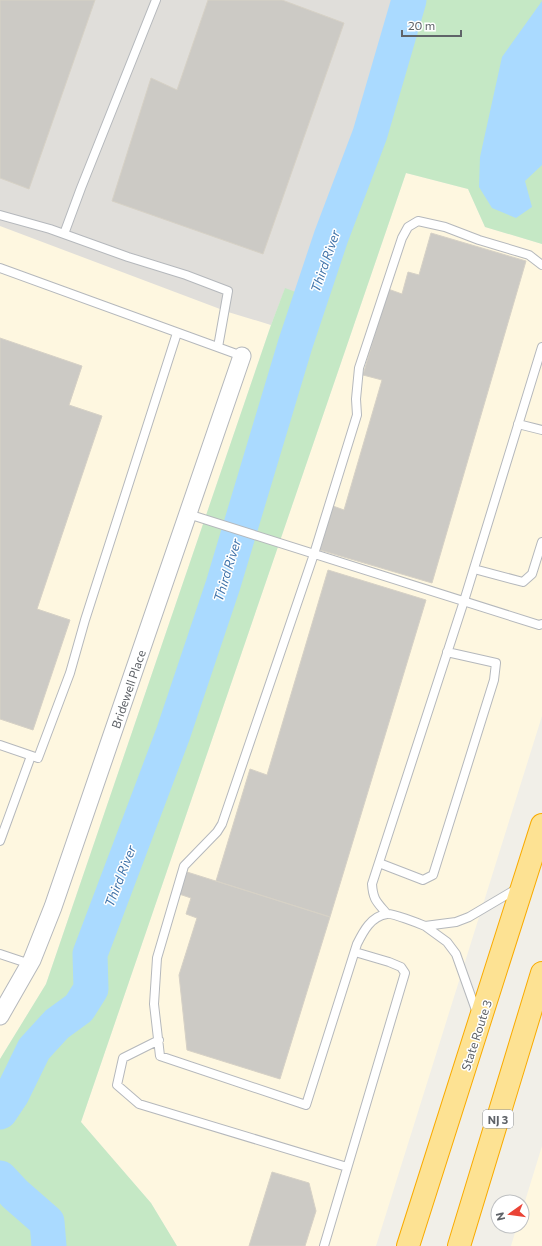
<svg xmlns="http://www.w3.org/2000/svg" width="542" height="1246" font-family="Commissioner,sans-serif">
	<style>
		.commercial { fill: #fef7e0 }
		.industrial { fill: #e0deda }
		.green { fill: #c5e8c5 }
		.water { fill: #aadaff }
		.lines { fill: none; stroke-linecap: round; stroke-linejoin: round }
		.river { stroke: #aadaff; stroke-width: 35 }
		.building { fill: #cccac5; stroke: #d6d1c6 }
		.lane-casing { stroke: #b5b8bc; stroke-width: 10 }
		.street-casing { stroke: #b5b8bc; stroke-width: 19 }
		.highway-casing { stroke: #f9ab00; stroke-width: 24 }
		.lane { stroke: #fff; stroke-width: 8 }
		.street { stroke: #fff; stroke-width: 17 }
		.highway { stroke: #fde293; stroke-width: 22 }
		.labels { text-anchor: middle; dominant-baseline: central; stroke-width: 3; stroke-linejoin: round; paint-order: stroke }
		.shield { fill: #fff; stroke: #8f9295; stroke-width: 1 }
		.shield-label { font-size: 11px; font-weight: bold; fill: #5f6368 }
		.street-label { font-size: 12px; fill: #5f6368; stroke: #fff }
		.water-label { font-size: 13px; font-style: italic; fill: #4174aa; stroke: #fff }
	</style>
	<rect width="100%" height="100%" fill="#f1efe8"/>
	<!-- commercial -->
	<path class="commercial" d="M 406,173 L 468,189 L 485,227 L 542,244 L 542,716 L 376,1246 L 177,1246 L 151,1203 L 81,1122 Z
		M 0,225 L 271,325 L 46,984 L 0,1059 Z
		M 542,1146 L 542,1246 L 511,1246 L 517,1226 L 522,1226 L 522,1211 Z"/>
	<!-- industrial -->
	<path class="industrial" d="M 0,0 L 398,0 L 300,295 L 285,289 L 271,325 L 228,312 L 0,226 Z"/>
	<!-- green -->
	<path class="green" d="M 398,0 L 542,0 L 542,244 L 485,227 L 468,189 L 406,173 L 81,1122 L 151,1203 L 177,1246 L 0,1246 L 0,1059 L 46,984 L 271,325 L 285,288 L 301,294 Z"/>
	<!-- water -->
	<path class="water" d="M 542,1 L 542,165 L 525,181 L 532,207 L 516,218 L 492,208 L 479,187 L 480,157 L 502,57 Z"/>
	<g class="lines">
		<!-- river -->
		<path class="river" d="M 0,1112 L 12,1094 L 34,1049 L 57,1024 L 79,1008 L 91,989 L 90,954 L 173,734 L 223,585 L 295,345 L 331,237 L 370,134 L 409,0
			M 0,1178 L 15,1194 L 47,1222 L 49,1246"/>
	</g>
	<!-- building -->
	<path class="building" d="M 0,0 L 95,0 L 29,189 L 0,178 Z
		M 208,0 L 282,0 L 344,23 L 263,254 L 112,201 L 151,78 L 177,90 Z
		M 431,233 L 526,261 L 432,583 L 320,550 L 333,506 L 344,510 L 382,380 L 363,375 L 388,289 L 402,294 L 408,272 L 419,275 Z
		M 0,338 L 82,366 L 69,405 L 102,416 L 37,609 L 70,620 L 33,730 L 0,719 Z
		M 328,570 L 426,600 L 330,917 L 216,881 L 250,769 L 267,775 Z
		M 187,872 L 330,917 L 280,1079 L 187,1050 L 179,975 L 197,918 L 186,914 L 191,898 L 179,894 Z
		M 272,1172 L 309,1183 L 316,1211 L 305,1246 L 249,1246 Z"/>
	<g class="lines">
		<!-- lane casing -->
		<g class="lane-casing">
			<path id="lane" d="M 0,215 L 50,229 L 128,257 L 186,275 L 228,291 L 218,347
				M 64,234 L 81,188 L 156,0
				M 0,268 L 242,356
				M 518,424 L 542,430
				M 188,514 L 539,625 L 542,624
				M 474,569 L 523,582 L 532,574 L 542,542
				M 0,745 L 38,758 L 70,673 L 85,620 L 177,333
				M 0,841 L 31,756
				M 379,863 L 423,880 L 433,875 L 494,680 L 496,663 L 447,652
				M 387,914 C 377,902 373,900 372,884 L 464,601 L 542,347
				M 425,926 C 418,923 392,913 387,914 C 371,916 363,932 357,944 L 306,1105 L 160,1056 L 154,1004 L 157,958 L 184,866 L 217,832 L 222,824 L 314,554 L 357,415 L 356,399 L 359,368 L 402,238 L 408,227 L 418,221 L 445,227 L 479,240 L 529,255 L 542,265
				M 0,954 L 30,964
				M 477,1013 L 456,954 L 447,942 L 425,926 L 456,922 L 469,917 L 518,888
				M 159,1040 L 123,1058 L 117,1085 L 139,1104 L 347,1167
				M 324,1246 L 405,973 L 401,967 L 389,962 L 355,952"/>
		</g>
		<!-- street casing -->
		<g class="street-casing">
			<path id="street" d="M 0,1016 L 32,960 L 53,907 L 242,356"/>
		</g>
		<!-- highway casing -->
		<g class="highway-casing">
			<path id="highway" d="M 408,1246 L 542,825
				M 459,1246 L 542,973"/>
		</g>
		<!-- lane -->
		<use href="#lane" class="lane"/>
		<!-- street -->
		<use href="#street" class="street"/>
		<!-- highway -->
		<use href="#highway" class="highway"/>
	</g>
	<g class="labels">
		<!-- shield labels -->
		<rect class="shield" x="483" y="1110" width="30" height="18" rx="3"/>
		<g class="shield-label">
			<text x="498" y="1119">NJ 3</text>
		</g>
		<!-- street labels -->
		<g class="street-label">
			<text transform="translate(128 689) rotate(-71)">Bridewell Place</text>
			<text transform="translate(476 1035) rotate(-72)">State Route 3</text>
		</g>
		<!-- water labels -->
		<g class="water-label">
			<text transform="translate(325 261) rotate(-71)">Third River</text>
			<text transform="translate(227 570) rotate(-73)">Third River</text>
			<text transform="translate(120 876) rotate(-69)">Third River</text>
		</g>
	</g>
	<!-- north arrow -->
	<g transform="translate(510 1214) rotate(256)"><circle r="19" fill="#ffffff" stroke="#bfc1c3"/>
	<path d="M0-3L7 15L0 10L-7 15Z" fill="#ea4335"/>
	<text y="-6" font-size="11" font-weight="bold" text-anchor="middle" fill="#5f6368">N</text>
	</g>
	<!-- scale -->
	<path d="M402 30v6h59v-6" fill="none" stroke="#5f6368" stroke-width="2"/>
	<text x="408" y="30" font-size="12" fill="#5f6368" stroke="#ffffff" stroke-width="3" paint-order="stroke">20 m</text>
</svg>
